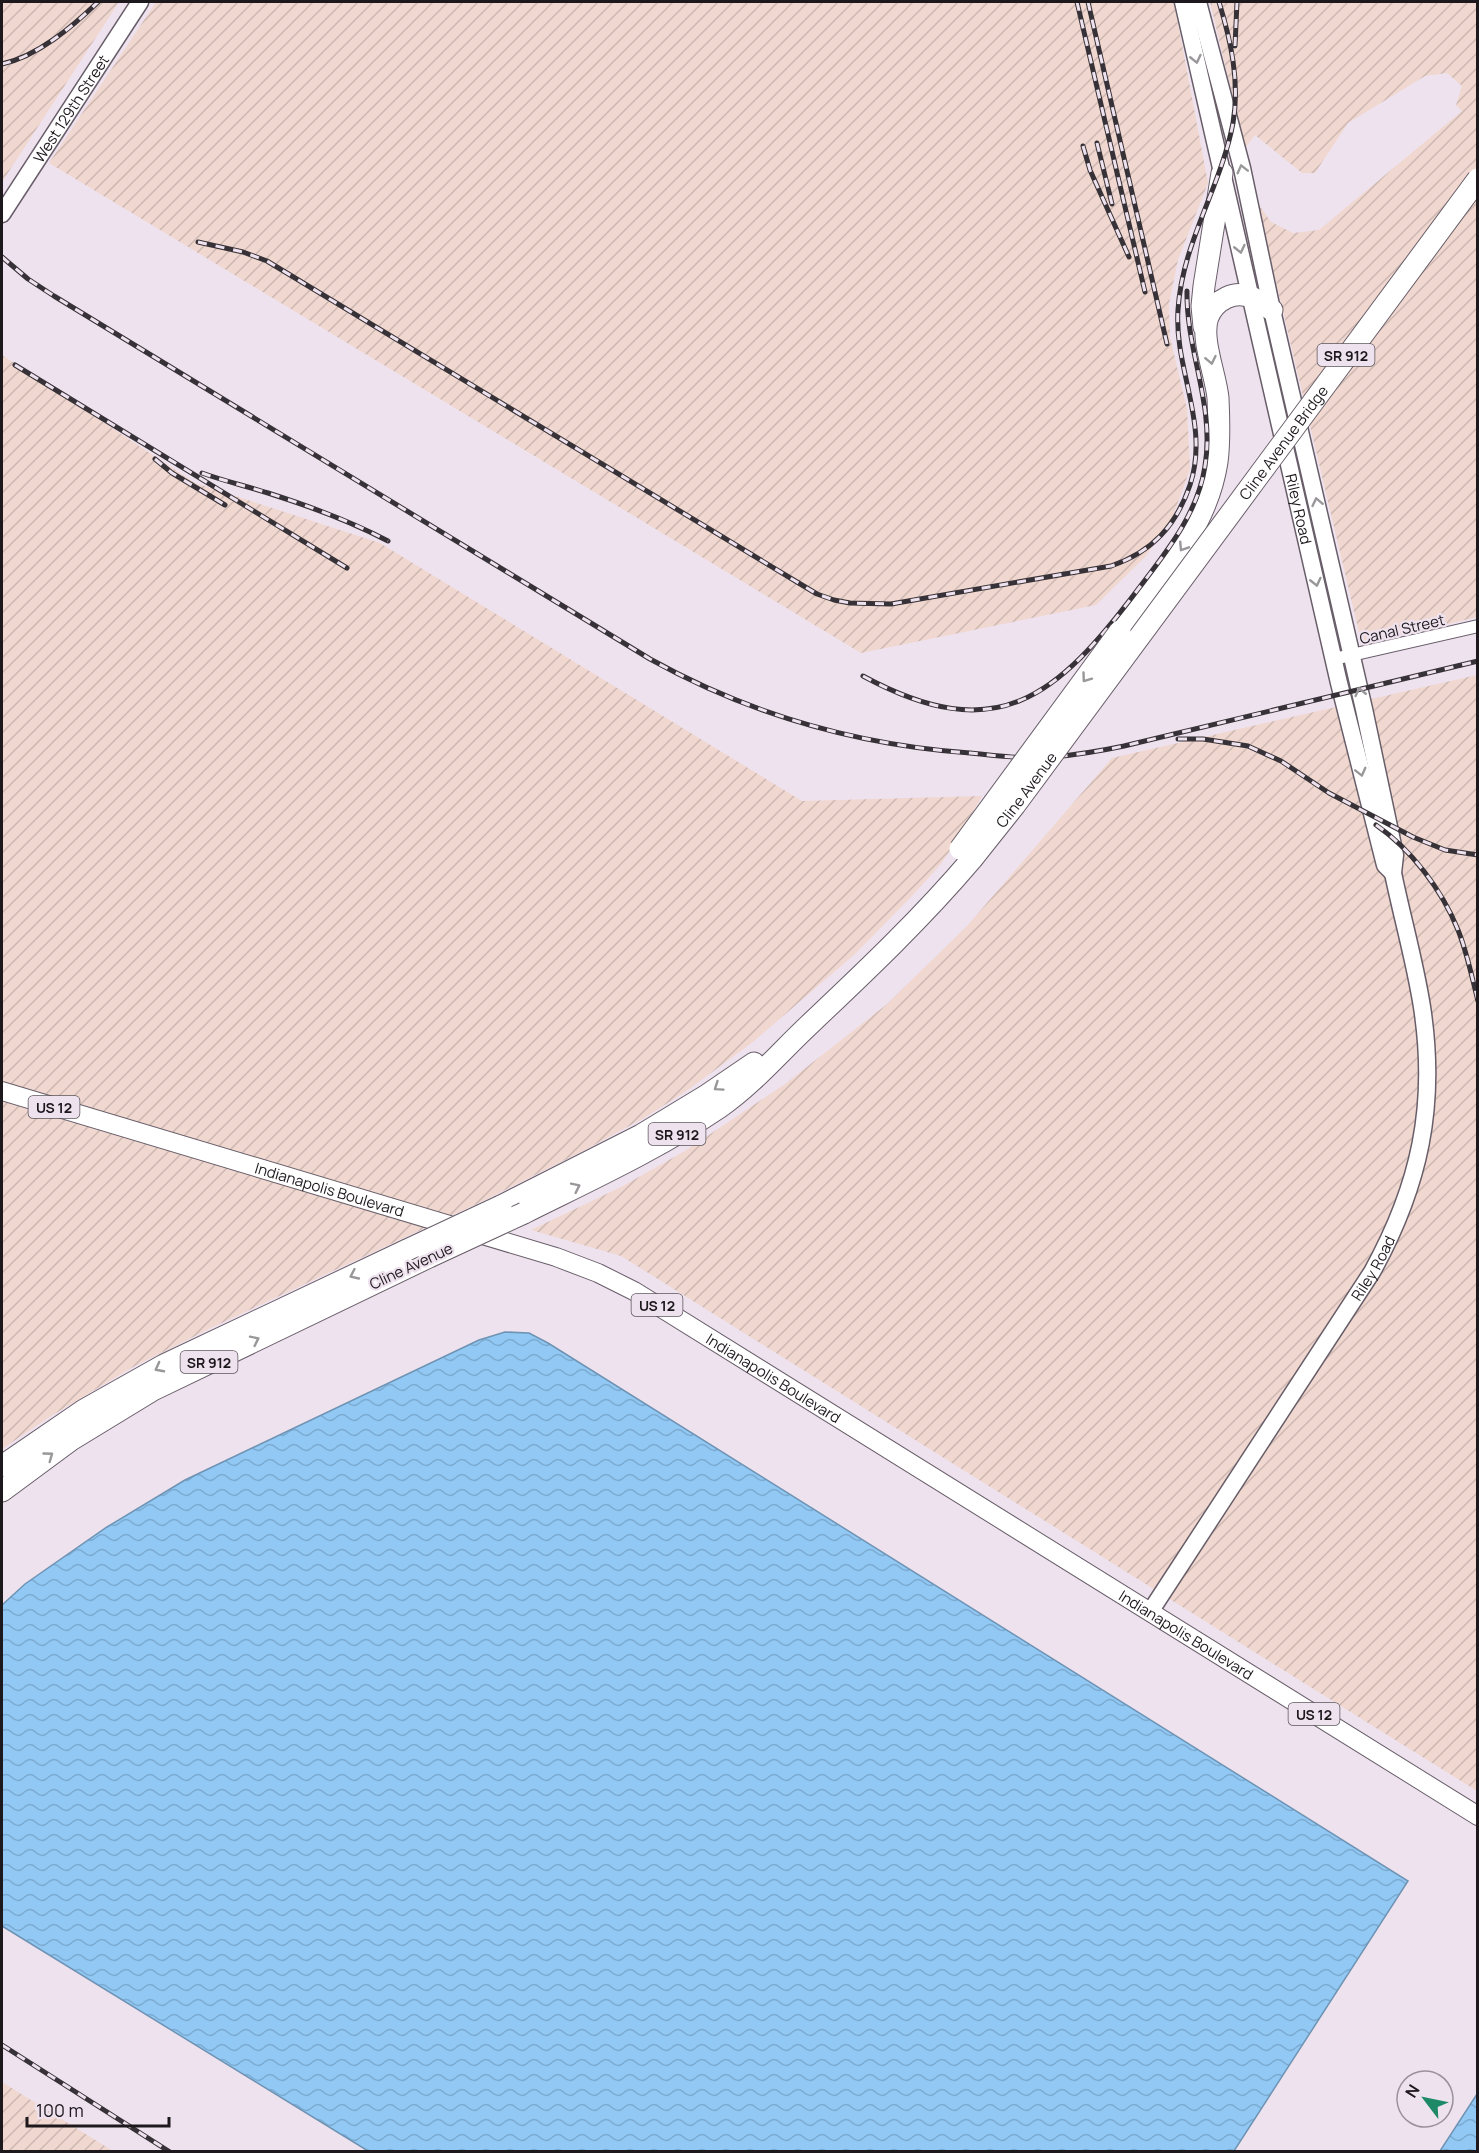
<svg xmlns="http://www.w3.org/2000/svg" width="1479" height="2153" font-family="Manrope,sans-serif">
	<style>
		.industrial { fill: url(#industrial-furrows) }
		.water { fill: url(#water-waves); stroke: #6e93b3; stroke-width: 1.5 }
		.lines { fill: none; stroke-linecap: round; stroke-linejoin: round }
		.street-casing { stroke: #685e69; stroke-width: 14 }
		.secondary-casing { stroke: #685e69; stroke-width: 19 }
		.primary-casing { stroke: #685e69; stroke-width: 20 }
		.highway-casing { stroke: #685e69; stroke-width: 23 }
		.street { stroke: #fff; stroke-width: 12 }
		.secondary { stroke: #fff; stroke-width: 16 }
		.primary { stroke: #fff; stroke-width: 18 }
		.highway { stroke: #fff; stroke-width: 21 }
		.rail-casing { stroke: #373237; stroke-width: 5 }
		.rail { stroke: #efe2ef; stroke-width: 3; stroke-dasharray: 9; stroke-linecap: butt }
		.highway-bridge-casing { stroke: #685e69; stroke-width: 23; stroke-linecap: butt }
		.highway-bridge { stroke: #fff; stroke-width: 21 }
		.oneway { stroke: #999799 }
		.labels { text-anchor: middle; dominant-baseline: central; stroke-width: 4.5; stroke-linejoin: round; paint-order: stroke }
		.shield { fill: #efe2ef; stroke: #5b555b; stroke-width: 1.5 }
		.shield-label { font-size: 14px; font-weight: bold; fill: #1c181c }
		.street-label { font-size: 15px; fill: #1c181c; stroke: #efe2ef }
	</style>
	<defs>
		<pattern id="industrial-furrows" width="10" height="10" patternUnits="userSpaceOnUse" patternTransform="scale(1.5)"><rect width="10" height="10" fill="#f0d7cf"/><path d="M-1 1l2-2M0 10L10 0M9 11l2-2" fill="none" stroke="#cdb8b1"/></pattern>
		<pattern id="water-waves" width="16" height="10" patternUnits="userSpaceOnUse" patternTransform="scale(1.5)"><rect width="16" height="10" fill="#91c8f4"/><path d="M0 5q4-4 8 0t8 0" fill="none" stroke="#7cabd1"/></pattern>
	</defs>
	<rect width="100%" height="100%" fill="#efe2ef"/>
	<!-- industrial -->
	<path class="industrial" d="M 2,2 L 119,2 L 2,182 Z
		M 156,2 L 1174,2 L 1208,183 L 1178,260 L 1169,304 L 1170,337 L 1187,409 L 1190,469 L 1171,522 L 1144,558 L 1096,605 L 861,653 L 49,163 Z
		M 1210,2 L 1477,2 L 1477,617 L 1362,645 L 1257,202 L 1271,222 L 1293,233 L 1319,230 L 1462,111 L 1456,105 L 1462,86 L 1447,73 L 1425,76 L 1348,123 L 1315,173 L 1302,173 L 1255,135 L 1245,148 Z
		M 2,355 L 195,483 L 380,543 L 802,801 L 982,796 L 954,845 L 940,865 L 911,897 L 855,954 L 753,1042 L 685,1092 L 644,1118 L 583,1151 L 483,1201 L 213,1327 L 133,1367 L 51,1416 L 2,1449 Z
		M 1477,675 L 1477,1791 L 621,1256 L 531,1230 L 621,1187 L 685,1151 L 785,1084 L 886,1005 L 967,926 L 1112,758 Z
		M 2,2082 L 113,2151 L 2,2151 Z"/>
	<!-- water -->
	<path class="water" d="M 505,1332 L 529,1333 L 548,1343 L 1408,1881 L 1234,2151 L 368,2151 L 2,1926 L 2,1605 L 25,1584 L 107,1527 L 185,1480 L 479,1340 Z
		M 1477,2094 L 1477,2151 L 1440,2151 Z"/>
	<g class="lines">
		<!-- street casing -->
		<g class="street-casing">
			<path id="street" d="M 1334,659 L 1478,626"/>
		</g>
		<!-- secondary casing -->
		<g class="secondary-casing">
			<g id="secondary">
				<path id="s1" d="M 1183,2 L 1339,683 L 1385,865 L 1393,873"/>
				<path id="s2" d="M 2,214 L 140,2"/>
				<path id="s3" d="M 1150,1612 L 1372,1272 C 1420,1185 1437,1105 1422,1007 C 1415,962 1402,917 1393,873 L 1395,855 L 1364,709 L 1272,310 L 1242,168 L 1198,2"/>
			</g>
		</g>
		<!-- primary casing -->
		<g class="primary-casing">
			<g id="primary">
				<path id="s4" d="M 2,1091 L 556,1257 L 598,1273 L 634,1291 L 1478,1816"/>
			</g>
		</g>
		<!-- highway casing -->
		<g class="highway-casing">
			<path id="highway" d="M 1204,327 L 1202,306 L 1204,286 L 1222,173
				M 1120,631 C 1160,579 1207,528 1217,462 C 1220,440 1219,419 1218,398 C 1216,375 1200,338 1208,317 C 1215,300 1235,289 1253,298 C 1259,301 1266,306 1272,310
				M 501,1206 L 641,1135 L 707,1095 L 754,1063
				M 524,1213 C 590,1180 658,1149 720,1107 C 753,1084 780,1052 810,1024 C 866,971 922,918 972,859
				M 2,1466 L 84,1410 L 164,1365 L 407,1250
				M 2,1491 L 71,1440 L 153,1390 L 429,1257"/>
		</g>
		<!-- street -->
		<use href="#street" class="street"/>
		<!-- secondary -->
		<use href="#secondary" class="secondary"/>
		<!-- primary -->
		<use href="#primary" class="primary"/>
		<!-- highway -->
		<use href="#highway" class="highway"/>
		<!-- rail casing -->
		<g class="rail-casing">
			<path id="rail" d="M 1077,2 L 1145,292
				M 1088,2 L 1167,344
				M 1235,46 L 1237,2
				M 2,64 C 38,56 72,27 98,2
				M 1097,143 L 1112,204
				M 1083,146 L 1090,170 L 1129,257
				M 198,242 L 243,252 L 267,261 L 797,582 L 817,594 L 834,600 L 850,603 L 891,604 L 1111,566 C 1152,552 1176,526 1190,485 C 1210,425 1174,369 1178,310 C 1182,243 1221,187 1233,123 C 1240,82 1231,41 1219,2
				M 2,257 L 28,279 L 54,296 L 650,659 C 749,714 857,745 970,753 C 997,756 1025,759 1052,757 C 1076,755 1100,751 1124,746 L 1478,661
				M 15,365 L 347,568
				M 155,459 L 172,473 L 225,505
				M 202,473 C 224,481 246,486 268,493 C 309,506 350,521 388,541
				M 863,676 C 998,749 1057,697 1139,588 C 1167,551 1198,513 1205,466 C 1215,405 1186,351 1187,291
				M 1178,739 L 1203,739 L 1248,746 L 1281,761 L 1329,793 L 1413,837 L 1445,850 L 1478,855
				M 1376,825 C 1411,849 1442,890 1458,930 C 1467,952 1472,978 1478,1001
				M 2,2045 L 170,2152"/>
		</g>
		<!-- rail -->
		<use href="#rail" class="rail"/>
		<!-- highway-bridge casing -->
		<g class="highway-bridge-casing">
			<g id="highway-bridge">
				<path d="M 960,849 L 1120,631"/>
				<path id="s5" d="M 972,859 L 1015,805 L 1478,179"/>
				<path d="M 407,1250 L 501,1206"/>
				<path d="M 429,1257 L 524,1213"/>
			</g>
		</g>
		<!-- highway-bridge -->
		<use href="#highway-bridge" class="highway-bridge"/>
	</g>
	<!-- one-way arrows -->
	<defs><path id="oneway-chevron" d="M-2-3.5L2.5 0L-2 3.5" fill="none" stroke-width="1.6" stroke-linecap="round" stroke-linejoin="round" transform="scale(1.5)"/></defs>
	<g class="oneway">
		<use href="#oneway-chevron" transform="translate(1196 59) rotate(77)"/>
		<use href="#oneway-chevron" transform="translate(1242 169) rotate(-104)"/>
		<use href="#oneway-chevron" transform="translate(1240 249) rotate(77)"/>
		<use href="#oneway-chevron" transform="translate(1211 360) rotate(78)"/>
		<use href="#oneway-chevron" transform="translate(1317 502) rotate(-102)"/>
		<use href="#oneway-chevron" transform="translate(1183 547) rotate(123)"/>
		<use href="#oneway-chevron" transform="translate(1316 582) rotate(77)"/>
		<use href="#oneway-chevron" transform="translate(1086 678) rotate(126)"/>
		<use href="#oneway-chevron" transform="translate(1360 692) rotate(-103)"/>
		<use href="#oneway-chevron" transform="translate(1361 772) rotate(76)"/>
		<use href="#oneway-chevron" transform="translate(718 1087) rotate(146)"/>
		<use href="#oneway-chevron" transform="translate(576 1187) rotate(-26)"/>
		<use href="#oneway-chevron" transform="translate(354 1275) rotate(155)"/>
		<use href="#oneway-chevron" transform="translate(255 1340) rotate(-26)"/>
		<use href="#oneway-chevron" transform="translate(159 1368) rotate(152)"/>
		<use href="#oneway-chevron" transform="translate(49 1456) rotate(-36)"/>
	</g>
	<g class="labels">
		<!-- shield labels -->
		<g class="shield">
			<rect x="1317.5" y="344" width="57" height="22" rx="4.5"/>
			<rect x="28.5" y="1096" width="51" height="22" rx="4.5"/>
			<rect x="648.5" y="1123" width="57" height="22" rx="4.5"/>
			<rect x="631.5" y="1294" width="51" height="22" rx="4.5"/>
			<rect x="180.5" y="1351" width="57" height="22" rx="4.5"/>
			<rect x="1288.5" y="1703" width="51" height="22" rx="4.5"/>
		</g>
		<g class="shield-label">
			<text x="1346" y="355">SR 912</text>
			<text x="54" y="1107">US 12</text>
			<text x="677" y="1134">SR 912</text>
			<text x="657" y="1305">US 12</text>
			<text x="209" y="1362">SR 912</text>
			<text x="1314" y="1714">US 12</text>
		</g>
		<!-- street labels -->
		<g class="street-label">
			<text stroke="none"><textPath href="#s2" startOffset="126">West 129th Street</textPath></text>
			<text stroke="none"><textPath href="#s5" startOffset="520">Cline Avenue Bridge</textPath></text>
			<text stroke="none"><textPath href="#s1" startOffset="520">Riley Road</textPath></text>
			<text transform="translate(1402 629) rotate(-13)">Canal Street</text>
			<text stroke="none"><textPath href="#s5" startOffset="88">Cline Avenue</textPath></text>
			<text stroke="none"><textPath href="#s4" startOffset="342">Indianapolis Boulevard</textPath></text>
			<text transform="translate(411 1266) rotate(-25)">Cline Avenue</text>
			<text stroke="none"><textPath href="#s3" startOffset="410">Riley Road</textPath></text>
			<text stroke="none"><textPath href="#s4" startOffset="828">Indianapolis Boulevard</textPath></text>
			<text stroke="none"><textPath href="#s4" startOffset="1314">Indianapolis Boulevard</textPath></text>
		</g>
	</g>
	<!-- border -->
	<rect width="1479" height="2153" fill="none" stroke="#1c181c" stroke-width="6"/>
	<!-- north arrow -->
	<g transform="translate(1425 2099) rotate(302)"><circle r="28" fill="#efe2ef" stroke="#9b919b" stroke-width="1.5"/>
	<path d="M0-4.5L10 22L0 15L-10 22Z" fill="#1e8967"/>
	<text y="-9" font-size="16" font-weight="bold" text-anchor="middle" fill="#1c181c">N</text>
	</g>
	<!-- scale -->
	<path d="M27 2117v9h142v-9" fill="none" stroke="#1c181c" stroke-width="3"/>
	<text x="36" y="2117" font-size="18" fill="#1c181c" stroke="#efe2ef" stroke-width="4.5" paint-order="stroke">100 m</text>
</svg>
